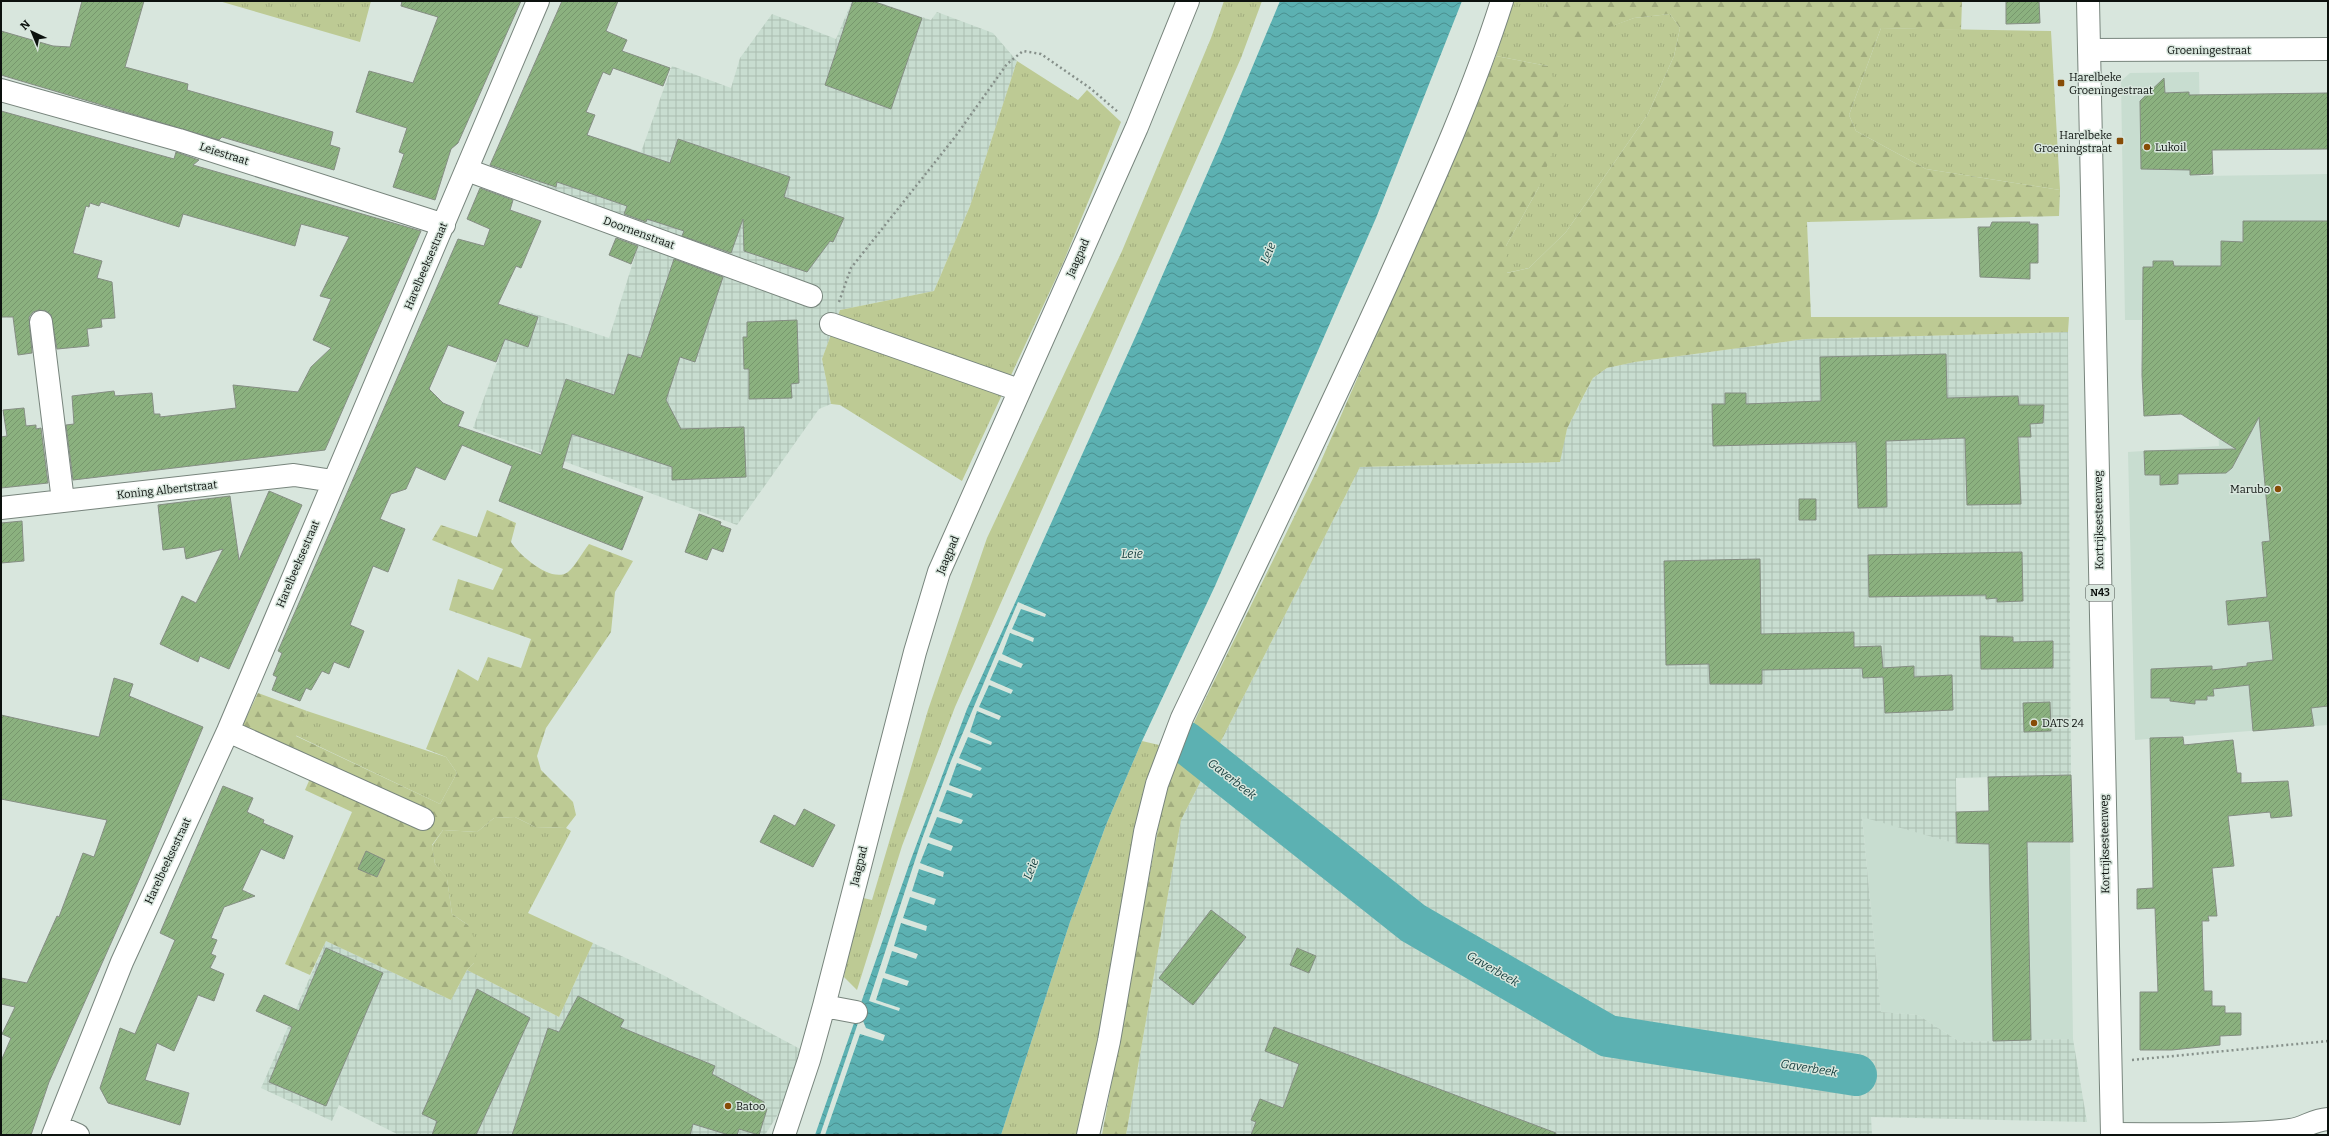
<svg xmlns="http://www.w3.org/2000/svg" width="2329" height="1136" font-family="Bitter,serif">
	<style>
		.built { fill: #c8ddd0 }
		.industrial { fill: url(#industrial-grid) }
		.grass { fill: url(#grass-tufts) }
		.forest { fill: url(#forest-firs) }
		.water { fill: url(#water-waves) }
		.pier { fill: #d8e6dd }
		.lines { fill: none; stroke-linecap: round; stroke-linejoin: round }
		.river { stroke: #5cb1b2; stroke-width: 42 }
		.building { fill: url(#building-hatch); stroke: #858e83 }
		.minor-casing { stroke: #78857d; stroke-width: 24 }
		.major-casing { stroke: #78857d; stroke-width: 24 }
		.path { stroke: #86908a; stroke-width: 2.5; stroke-dasharray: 2 3; stroke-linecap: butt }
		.minor { stroke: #fff; stroke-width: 22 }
		.major { stroke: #fff; stroke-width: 22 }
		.poi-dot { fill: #874c06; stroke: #d8e6dd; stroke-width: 1.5 }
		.labels { text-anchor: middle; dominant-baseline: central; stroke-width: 3; stroke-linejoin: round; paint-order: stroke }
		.shield { fill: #d8e6dd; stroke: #49514c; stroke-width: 1 }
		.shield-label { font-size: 10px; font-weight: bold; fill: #0c110e }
		.street-label { font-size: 11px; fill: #0c110e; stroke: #d8e6dd }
		.poi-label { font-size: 11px; fill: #0c110e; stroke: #d8e6dd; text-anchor: start }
		.water-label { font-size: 12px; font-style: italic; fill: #184141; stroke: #d8e6dd }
	</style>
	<defs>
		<pattern id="industrial-grid" width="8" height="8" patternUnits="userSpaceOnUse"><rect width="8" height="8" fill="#c8ddd0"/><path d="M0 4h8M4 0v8" fill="none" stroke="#abbdb1"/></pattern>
		<pattern id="grass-tufts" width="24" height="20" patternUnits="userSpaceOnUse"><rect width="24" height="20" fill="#bdca94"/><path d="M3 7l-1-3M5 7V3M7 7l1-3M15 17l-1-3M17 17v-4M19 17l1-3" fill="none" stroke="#a1ac7e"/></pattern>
		<pattern id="forest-firs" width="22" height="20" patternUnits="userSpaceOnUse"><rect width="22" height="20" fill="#bdca94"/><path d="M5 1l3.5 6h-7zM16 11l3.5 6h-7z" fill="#a1ac7e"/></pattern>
		<pattern id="water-waves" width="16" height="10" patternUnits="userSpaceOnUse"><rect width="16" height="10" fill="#5cb1b2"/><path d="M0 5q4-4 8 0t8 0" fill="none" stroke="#4a8f8f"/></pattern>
		<pattern id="building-hatch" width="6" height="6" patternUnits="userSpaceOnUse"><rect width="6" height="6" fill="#8bb17f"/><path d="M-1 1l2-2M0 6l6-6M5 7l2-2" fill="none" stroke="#77976d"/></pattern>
	</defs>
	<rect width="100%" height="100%" fill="#d8e6dd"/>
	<!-- built -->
	<path class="built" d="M 2199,72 L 2201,176 L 2328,174 L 2328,725 L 2135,740 L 2128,452 L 2219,446 L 2218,429 L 2224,320 L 2125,320 L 2121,81 L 2130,73 Z
		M 1862,816 L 1957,844 L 2070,842 L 2073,1039 L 1960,1042 L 1918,1015 L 1881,1012 Z"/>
	<!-- industrial -->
	<path class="industrial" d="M 852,1 L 875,1 L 931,20 L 937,12 L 993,33 L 1017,61 L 970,206 L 934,291 L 840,310 L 822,359 L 831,404 L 819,409 L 737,525 L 473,428 L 517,308 L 609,338 L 640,240 L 483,184 L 490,164 L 556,187 L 573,130 L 641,152 L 672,66 L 731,88 L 740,58 L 772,14 L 836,39 Z
		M 2068,332 L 2071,775 L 1956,778 L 1957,844 L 1862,817 L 1881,1012 L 1918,1015 L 1960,1042 L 2073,1039 L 2087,1122 L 1871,1117 L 1872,1135 L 1126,1135 L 1181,820 L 1360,467 L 1559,462 L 1567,429 L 1593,378 L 1607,368 L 1635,362 L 1806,339 Z
		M 326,941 L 451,1000 L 467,970 L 559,1017 L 593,943 L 663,975 L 802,1050 L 797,1084 L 765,1135 L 399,1135 L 339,1105 L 332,1121 L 261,1088 Z"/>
	<!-- grass -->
	<path class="grass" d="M 219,1 L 371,1 L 360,42 Z
		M 1224,1 L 1262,1 L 1241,58 L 955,707 L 902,846 L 857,990 L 844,977 L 859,897 L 872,900 L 928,710 L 987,538 L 1122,251 L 1211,38 Z
		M 1513,1 L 1547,1 L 1545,9 L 1581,37 L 1634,18 L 1670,14 L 1680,28 L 1674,56 L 1648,114 L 1566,232 L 1529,268 L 1506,273 L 1506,246 L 1539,187 L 1548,66 L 1496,56 Z
		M 1881,28 L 2051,31 L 2060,190 L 1926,169 L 1856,131 L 1849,115 Z
		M 1017,61 L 1078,100 L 1087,90 L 1121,122 L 1063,263 L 962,481 L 840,405 L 831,404 L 822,359 L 840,310 L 934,291 L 970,206 Z
		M 307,711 L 446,757 L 457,773 L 440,804 L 295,735 Z
		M 1142,741 L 1159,745 L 1136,826 L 1087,1102 L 1079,1135 L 1001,1135 L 1070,922 L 1106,825 Z
		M 515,817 L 535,827 L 566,828 L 571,831 L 528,913 L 593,943 L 559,1017 L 467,970 L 474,963 L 468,925 L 452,914 L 447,879 L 435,864 L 432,846 L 443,830 L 477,832 L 494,818 Z"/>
	<!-- forest -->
	<path class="forest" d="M 1547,1 L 1962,1 L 1961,30 L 1881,28 L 1849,115 L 1856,131 L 1926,169 L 2060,190 L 2059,216 L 1807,222 L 1811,317 L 2069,317 L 2068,332 L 1806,339 L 1635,362 L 1607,368 L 1593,378 L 1585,393 L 1567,429 L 1560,462 L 1360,467 L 1181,820 L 1126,1135 L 1102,1135 L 1166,785 L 1197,716 L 1318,468 L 1463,137 L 1496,56 L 1548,66 L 1565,104 L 1557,140 L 1539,187 L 1506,246 L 1507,273 L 1529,268 L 1566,232 L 1648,114 L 1674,56 L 1680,28 L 1670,14 L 1634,18 L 1581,38 L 1560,37 L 1545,9 Z
		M 487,510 L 516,523 L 511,542 C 519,555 552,584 568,572 C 576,565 582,553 589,544 L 633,561 L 615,592 L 611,632 L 546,728 L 537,756 L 541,770 L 573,802 L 576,815 L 566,828 L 535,827 L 515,817 L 494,818 L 477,832 L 443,830 L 432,845 L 435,864 L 447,878 L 452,914 L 468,925 L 478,947 L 474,963 L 467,970 L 451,1000 L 326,941 L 310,975 L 285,964 L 352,812 L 305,790 L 312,774 L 235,741 L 258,693 L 307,711 L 296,736 L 440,804 L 457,773 L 446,757 L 426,749 L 458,669 L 478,681 L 488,657 L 521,668 L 531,639 L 449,610 L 458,579 L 493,590 L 503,569 L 432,540 L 441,525 L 477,537 Z"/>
	<!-- water -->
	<path class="water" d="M 1280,1 L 1462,1 L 1376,218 L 1215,586 L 1142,741 L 1106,825 L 1070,922 L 1001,1135 L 815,1135 L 910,862 L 967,709 L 1138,331 L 1221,142 Z"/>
	<!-- pier -->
	<path class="pier" d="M 1018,602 L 1046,614 L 1045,617 L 1021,609 L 1012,629 L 1034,638 L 1033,642 L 1010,633 L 1002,654 L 1023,664 L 1021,668 L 999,660 L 990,680 L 1013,690 L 1011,694 L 989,685 L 979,707 L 1001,716 L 999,720 L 977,711 L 970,732 L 992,742 L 991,745 L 968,737 L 959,758 L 982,768 L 980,771 L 957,763 L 949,785 L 973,794 L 971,798 L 947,790 L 939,811 L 963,820 L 961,824 L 937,817 L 929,837 L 953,846 L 951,851 L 928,843 L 920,863 L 944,872 L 943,877 L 919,869 L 912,891 L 936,899 L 934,905 L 910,897 L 903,918 L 927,926 L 926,931 L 901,923 L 894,946 L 918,954 L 916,959 L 892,951 L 885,973 L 909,981 L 907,986 L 883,978 L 876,1000 L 900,1008 L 899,1011 L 869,1001 L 922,839 L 951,761 Z
		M 859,1020 L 863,1021 L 866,1028 L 885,1035 L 883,1041 L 860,1034 L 825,1135 L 820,1135 Z"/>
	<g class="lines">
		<!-- river -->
		<path class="river" d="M 1185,742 L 1413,923 L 1608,1036 L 1856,1075"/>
	</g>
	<!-- building -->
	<path class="building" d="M 82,1 L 144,1 L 125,67 L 188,84 L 187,90 L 333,132 L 330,145 L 340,148 L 334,170 L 222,137 L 219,140 L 1,75 L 1,31 L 53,46 L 70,47 Z
		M 402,1 L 521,1 L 458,143 L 451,149 L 435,200 L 393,187 L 404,154 L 399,152 L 407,128 L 356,112 L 369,71 L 413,83 L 438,17 L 401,6 Z
		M 562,1 L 618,1 L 606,31 L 627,40 L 622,51 L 670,68 L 663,86 L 613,68 L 610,75 L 603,72 L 586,112 L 595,115 L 587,135 L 670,163 L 678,139 L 790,177 L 784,197 L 844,218 L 833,242 L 830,241 L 807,272 L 744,251 L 743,219 L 731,253 L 682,236 L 684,231 L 647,219 L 646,222 L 624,214 L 627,206 L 557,182 L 556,187 L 490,165 Z
		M 853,1 L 872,1 L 922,18 L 891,109 L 825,85 Z
		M 2006,1 L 2039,1 L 2040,23 L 2006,24 Z
		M 2164,78 L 2165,93 L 2189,92 L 2189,95 L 2328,93 L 2328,149 L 2212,150 L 2213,174 L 2190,175 L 2190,170 L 2141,169 L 2140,101 Z
		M 1,111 L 174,159 L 176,152 L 199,160 L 193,165 L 421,231 L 325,450 L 73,480 L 66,425 L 74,424 L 72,396 L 114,391 L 115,396 L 152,393 L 154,414 L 160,414 L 160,417 L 236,408 L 233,385 L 298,392 L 311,367 L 331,348 L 313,340 L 331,299 L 320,296 L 349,237 L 301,224 L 295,246 L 183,214 L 179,227 L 101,202 L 99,206 L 90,203 L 89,207 L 86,206 L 73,253 L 102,261 L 97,278 L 112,282 L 115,318 L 101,319 L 102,327 L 87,329 L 89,346 L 57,349 L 51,315 L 46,311 L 39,310 L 33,312 L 29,317 L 32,353 L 18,355 L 13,317 L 1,317 Z
		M 480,188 L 513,200 L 510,210 L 541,221 L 521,268 L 516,266 L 498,304 L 538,317 L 528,347 L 505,339 L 496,362 L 448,345 L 429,389 L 443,403 L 464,412 L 458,426 L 541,455 L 566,379 L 614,395 L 628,354 L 641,358 L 674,259 L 723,277 L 695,362 L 680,357 L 666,400 L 681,429 L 744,427 L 746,477 L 672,480 L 672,467 L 572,434 L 562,468 L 643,497 L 622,550 L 499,501 L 512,466 L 462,445 L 445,480 L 416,467 L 406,489 L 391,494 L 380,519 L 405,529 L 388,572 L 373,566 L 350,625 L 364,631 L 349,668 L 334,662 L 329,674 L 322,671 L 311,690 L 306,688 L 300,701 L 272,690 L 277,677 L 273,675 L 282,653 L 278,651 L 458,239 L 484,246 L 490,229 L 467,219 Z
		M 2243,221 L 2328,221 L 2328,706 L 2311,708 L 2314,726 L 2253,731 L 2249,685 L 2213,689 L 2214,696 L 2207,696 L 2207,700 L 2195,700 L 2195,704 L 2170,701 L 2170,698 L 2151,698 L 2151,669 L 2212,666 L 2212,670 L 2247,666 L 2247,663 L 2273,660 L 2269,621 L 2228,625 L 2226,601 L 2267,597 L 2262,542 L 2270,541 L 2259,417 L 2232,468 L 2226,473 L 2178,474 L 2178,484 L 2160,485 L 2160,475 L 2145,475 L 2144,451 L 2236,449 L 2181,414 L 2144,416 L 2142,375 L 2143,267 L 2153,267 L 2153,261 L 2173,261 L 2174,266 L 2221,266 L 2221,241 L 2243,242 Z
		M 1992,222 L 2030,222 L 2029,224 L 2038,224 L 2038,263 L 2030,263 L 2030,279 L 1980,277 L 1978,227 L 1990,227 Z
		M 616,238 L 638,246 L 631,264 L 609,255 Z
		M 797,320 L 799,383 L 791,384 L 792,398 L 749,399 L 749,369 L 744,369 L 743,337 L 747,337 L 747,322 Z
		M 1946,354 L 1947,398 L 2018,396 L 2019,405 L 2044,405 L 2043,423 L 2030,424 L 2031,437 L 2018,437 L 2021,504 L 1967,505 L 1965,438 L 1886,441 L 1887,507 L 1858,508 L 1856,442 L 1713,446 L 1712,404 L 1725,404 L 1725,393 L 1746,393 L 1746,404 L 1821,401 L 1820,357 Z
		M 24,408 L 26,426 L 36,425 L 36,429 L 41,428 L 48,483 L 1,488 L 1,437 L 7,436 L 3,410 Z
		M 269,491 L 302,505 L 229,669 L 200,656 L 198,662 L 160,644 L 182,596 L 196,603 L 223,549 L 186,559 L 184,547 L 163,550 L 158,505 L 230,496 L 239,560 Z
		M 1799,499 L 1816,499 L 1816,520 L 1799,520 Z
		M 699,514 L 721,522 L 720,525 L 731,529 L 723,552 L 712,548 L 707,560 L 685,552 Z
		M 22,521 L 24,561 L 1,563 L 1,523 Z
		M 2022,552 L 2023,601 L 1997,602 L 1997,598 L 1986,599 L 1986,595 L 1869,597 L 1868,555 Z
		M 1760,559 L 1761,634 L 1854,632 L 1854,647 L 1881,646 L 1883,668 L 1914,666 L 1914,677 L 1952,675 L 1953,710 L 1885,713 L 1883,677 L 1863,678 L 1862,668 L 1762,670 L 1762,684 L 1710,684 L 1709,664 L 1666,665 L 1664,561 Z
		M 1980,636 L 2013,637 L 2013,642 L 2053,641 L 2053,668 L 1981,669 Z
		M 114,678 L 133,684 L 129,696 L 203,727 L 140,878 L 49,1082 L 31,1135 L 1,1135 L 1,1061 L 11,1038 L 2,1034 L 15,1007 L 1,1004 L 1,978 L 27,983 L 57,916 L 59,917 L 83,853 L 94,857 L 107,820 L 1,799 L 1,715 L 99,737 Z
		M 2050,702 L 2051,731 L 2024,732 L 2023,703 Z
		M 2183,737 L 2184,745 L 2233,740 L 2237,773 L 2241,773 L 2241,783 L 2288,781 L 2292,816 L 2271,818 L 2270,812 L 2228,816 L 2234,866 L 2212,868 L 2217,916 L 2208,916 L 2209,921 L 2202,921 L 2204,991 L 2212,991 L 2212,1006 L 2225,1006 L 2225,1013 L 2241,1013 L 2241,1035 L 2220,1036 L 2220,1045 L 2172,1050 L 2140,1050 L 2140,992 L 2158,992 L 2155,908 L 2137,909 L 2137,889 L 2153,888 L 2150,738 Z
		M 2071,775 L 2073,842 L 2027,842 L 2031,1040 L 1993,1041 L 1989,844 L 1957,843 L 1956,812 L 1989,811 L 1988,777 Z
		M 223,786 L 253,798 L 247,812 L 264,820 L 263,823 L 293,836 L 284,859 L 261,849 L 242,890 L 255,896 L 224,907 L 211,938 L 217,940 L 211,954 L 216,956 L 210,968 L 224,974 L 214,1001 L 198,995 L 174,1051 L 157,1043 L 145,1080 L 189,1093 L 180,1125 L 108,1103 L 100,1088 L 120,1028 L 135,1034 L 175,940 L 160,933 Z
		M 804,809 L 835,825 L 813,867 L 760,842 L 774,815 L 795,826 Z
		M 366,851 L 385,860 L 377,877 L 358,869 Z
		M 1211,910 L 1246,937 L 1193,1005 L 1159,978 Z
		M 326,948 L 383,973 L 326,1106 L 269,1082 L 292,1027 L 256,1011 L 264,995 L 299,1011 Z
		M 1297,948 L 1316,956 L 1309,973 L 1290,965 Z
		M 477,989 L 530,1018 L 476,1135 L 432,1135 L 437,1121 L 422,1114 Z
		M 578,996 L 624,1020 L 620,1027 L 715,1066 L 712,1074 L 764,1102 L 762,1108 L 767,1109 L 759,1135 L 739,1129 L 737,1135 L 729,1135 L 693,1124 L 690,1135 L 512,1135 L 548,1028 L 559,1032 Z
		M 1274,1027 L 1556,1133 L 1555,1135 L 1251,1135 L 1256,1122 L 1251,1120 L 1260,1099 L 1283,1108 L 1299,1064 L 1265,1051 Z"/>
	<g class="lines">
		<!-- minor casing -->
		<g class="minor-casing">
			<path id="minor" d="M 2089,50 L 2328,49
				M 1,90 L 179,140 L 444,225
				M 467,170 L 811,296
				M 41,322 L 63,501
				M 831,324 L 1019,390
				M 1,508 L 294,475 L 333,481
				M 228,731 L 423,819
				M 824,1006 L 856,1012
				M 57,1126 L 78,1135
				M 2112,1134 C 2171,1134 2231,1136 2290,1130 C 2303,1129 2312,1120 2328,1119
				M 53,1135 L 122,962 L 228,731 L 538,1
				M 784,1135 L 809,1060 L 824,1006 L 915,652 L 939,572 L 1137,127 L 1188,1
				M 1088,1135 L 1109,1041 L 1145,832 L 1157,784 L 1182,718 C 1251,574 1320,431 1386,286 C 1428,192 1471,99 1502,1"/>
		</g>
		<!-- major casing -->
		<g class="major-casing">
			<path id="major" d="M 2088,1 L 2112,1135"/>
		</g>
		<!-- path -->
		<path class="path" d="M 839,302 L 851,268 L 955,137 L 1007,64 L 1023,51 L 1041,54 L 1090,88 L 1118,112
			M 2132,1060 L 2328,1041"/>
		<!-- minor -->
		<use href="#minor" class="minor"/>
		<!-- major -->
		<use href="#major" class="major"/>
	</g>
	<!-- markers -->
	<g class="poi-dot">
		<rect x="2057" y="79" width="8" height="8" rx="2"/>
		<rect x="2116" y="137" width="8" height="8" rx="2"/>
		<circle cx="2147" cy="147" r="4"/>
		<circle cx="2278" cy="489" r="4"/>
		<circle cx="2034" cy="723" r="4"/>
		<circle cx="728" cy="1106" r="4"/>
	</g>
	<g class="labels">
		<!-- shield labels -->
		<rect class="shield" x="2086" y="585" width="28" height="16" rx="3"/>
		<g class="shield-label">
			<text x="2100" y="593">N43</text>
		</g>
		<!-- street labels -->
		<g class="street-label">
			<text x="2209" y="50">Groeningestraat</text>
			<text transform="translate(224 154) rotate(18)">Leiestraat</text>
			<text transform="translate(639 233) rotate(20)">Doornenstraat</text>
			<text transform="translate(1078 258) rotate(-66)">Jaagpad</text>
			<text transform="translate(426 266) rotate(-67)">Harelbeeksestraat</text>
			<text transform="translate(167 490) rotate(-6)">Koning Albertstraat</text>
			<text transform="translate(2099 520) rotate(-91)">Kortrijksesteenweg</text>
			<text transform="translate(948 555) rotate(-67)">Jaagpad</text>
			<text transform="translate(298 564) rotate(-67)">Harelbeeksestraat</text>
			<text transform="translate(2105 844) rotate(-91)">Kortrijksesteenweg</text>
			<text transform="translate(168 861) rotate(-65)">Harelbeeksestraat</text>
			<text transform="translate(859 866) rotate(-76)">Jaagpad</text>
		</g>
		<!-- poi labels -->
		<g class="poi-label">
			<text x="2069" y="77">Harelbeke<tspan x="2069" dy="13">Groeningestraat</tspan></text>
			<text x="2112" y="135" text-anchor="end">Harelbeke<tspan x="2112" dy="13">Groeningstraat</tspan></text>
			<text x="2155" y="147">Lukoil</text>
			<text x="2270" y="489" text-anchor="end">Marubo</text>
			<text x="2042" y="723">DATS 24</text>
			<text x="736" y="1106">Batoo</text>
		</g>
		<!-- water labels -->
		<g class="water-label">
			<text transform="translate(1268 253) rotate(-68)">Leie</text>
			<text x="1132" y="554">Leie</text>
			<text transform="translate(1232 779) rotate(38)">Gaverbeek</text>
			<text transform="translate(1031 869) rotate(-69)">Leie</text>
			<text transform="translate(1493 969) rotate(30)">Gaverbeek</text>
			<text transform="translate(1809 1068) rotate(9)">Gaverbeek</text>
		</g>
	</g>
	<!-- border -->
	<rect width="2329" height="1136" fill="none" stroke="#0c110e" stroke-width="4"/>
	<!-- north arrow -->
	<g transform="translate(32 32) rotate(316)" stroke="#d8e6dd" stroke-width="3" paint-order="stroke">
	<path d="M0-3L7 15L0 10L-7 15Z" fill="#0c110e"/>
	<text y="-6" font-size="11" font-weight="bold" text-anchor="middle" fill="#0c110e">N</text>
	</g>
</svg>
